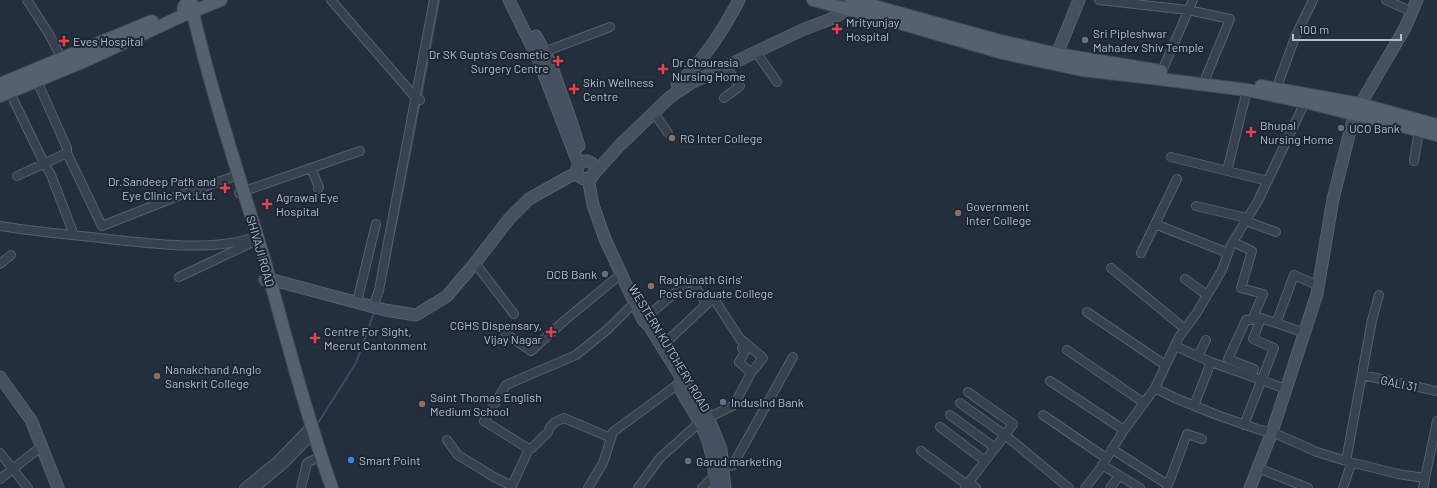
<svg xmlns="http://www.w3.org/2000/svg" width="1437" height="488" font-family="Barlow,sans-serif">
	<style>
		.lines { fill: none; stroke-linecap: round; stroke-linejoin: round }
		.stream { stroke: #394c67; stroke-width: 2 }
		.street-casing { stroke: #565f6c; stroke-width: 10 }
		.secondary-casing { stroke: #565f6c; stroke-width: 13 }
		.primary-casing { stroke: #414a57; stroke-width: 14 }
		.street { stroke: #38414e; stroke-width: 8 }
		.secondary { stroke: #465061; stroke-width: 11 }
		.primary { stroke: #56606e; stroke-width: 12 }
		.health-dot { fill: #e0444e; stroke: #1d2633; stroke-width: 1.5 }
		.worship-dot { fill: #6b7280; stroke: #1d2633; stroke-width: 1.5 }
		.service-dot { fill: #5c6f8a; stroke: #1d2633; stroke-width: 1.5 }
		.education-dot { fill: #8d6e63; stroke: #1d2633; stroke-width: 1.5 }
		.shop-dot { fill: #3f7fe0; stroke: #1d2633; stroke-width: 1.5 }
		.labels { text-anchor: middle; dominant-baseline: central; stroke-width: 4; stroke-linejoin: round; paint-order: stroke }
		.poi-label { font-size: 12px; fill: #b4bcc9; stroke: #1d2633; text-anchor: start }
		.street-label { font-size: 12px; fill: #b4bcc9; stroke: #1d2633 }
	</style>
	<rect width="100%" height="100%" fill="#242f3e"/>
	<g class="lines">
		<!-- stream -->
		<path class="stream" d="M 421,97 L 439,0
			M 387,270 L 420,101
			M 318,423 L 356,363 L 375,310"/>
		<!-- street casing -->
		<g class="street-casing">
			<path id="street" d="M 27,0 L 49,34 L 64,63
				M 331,0 L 415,97 L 420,100
				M 1099,0 L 1188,10 L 1230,19 L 1206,77
				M 1386,0 L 1412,12
				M 544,52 L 610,27
				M 756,52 L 777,82
				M 1162,71 L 1193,0
				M 37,81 L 67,148 L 67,153 L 102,226 L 178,196 L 238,175
				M 11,92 L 14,101 L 44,163 L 51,175 L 74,235
				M 1275,92 L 1296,35 L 1313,0
				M 724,98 L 740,86 L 726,67
				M 654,113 L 668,133
				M 1171,157 L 1268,181
				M 1414,161 L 1419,130
				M 311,168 L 319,187 L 318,189
				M 1227,171 L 1247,90
				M 17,176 L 67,153
				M 239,193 L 360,151
				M 1196,206 L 1247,218
				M 1246,221 L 1276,232
				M 1155,224 L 1228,253
				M 0,226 C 30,231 60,234 91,237 C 135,242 216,254 256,236
				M 1233,242 L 1252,251 L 1241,288 L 1263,294 L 1252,320 L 1246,320 L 1228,359 L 1254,369 L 1251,376
				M 1141,253 L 1177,179
				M 475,263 L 514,314
				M 0,264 L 11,255
				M 1111,268 L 1185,329
				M 179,277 L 253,242
				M 1185,279 L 1207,295
				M 357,302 L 376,224
				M 373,307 L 379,290 L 434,0
				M 1087,312 L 1165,365
				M 643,320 L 690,280 L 707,304
				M 1277,321 L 1294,275 L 1319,286
				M 505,333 L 531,351 L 564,321 L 615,279
				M 742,340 L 763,358 L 751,373
				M 1175,346 L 1211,362 L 1194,406
				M 1067,350 L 1144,403
				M 1198,356 L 1206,340
				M 1211,362 L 1286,389
				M 1362,375 L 1437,391
				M 1050,381 L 1124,430
				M 1155,388 L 1175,398 L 1217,415 L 1260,430 L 1272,432 L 1317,452 L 1346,461 L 1398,474 L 1425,478
				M 968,392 L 1013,424 L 1005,435 L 1069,488
				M 960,403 L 1005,435 L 969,482 L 976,488
				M 950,415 L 995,448
				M 1043,415 L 1106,458
				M 1244,425 L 1274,348 L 1253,339 L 1261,318 L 1305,333
				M 940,427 L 985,461
				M 447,440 L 458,455 L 494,477 L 512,486
				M 529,449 L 532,448 L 548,432 L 550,427 L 555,422 L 564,418 L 611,438
				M 1112,449 L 1168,485 L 1167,488
				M 921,451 L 966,484 L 969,482 L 965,488
				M 0,453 L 28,488
				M 1102,465 L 1140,488
				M 723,467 L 733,465 L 793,357
				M 1258,468 L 1308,488
				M 0,479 L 42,446
				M 1168,485 L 1187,434 L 1202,439
				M 244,488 L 277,461 L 311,426
				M 255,488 L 284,464 L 313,434
				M 301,488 L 307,463 L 317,458
				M 511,488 L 529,449 L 484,421 L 506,385 L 576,355 L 607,330 L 629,308
				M 588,488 L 603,463 L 613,432 L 677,385
				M 638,488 L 660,458 L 700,422 L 734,405 L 751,373 L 739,362 L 745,352 L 742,348 L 744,345 L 716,302 L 712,299 L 661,347
				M 702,488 L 715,475
				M 1085,488 L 1100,469 L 1124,430 L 1155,388 L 1179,337 L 1196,314 L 1222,270 L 1231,245 L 1258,201 L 1305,102
				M 1110,488 L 1119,476
				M 1343,488 L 1351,464 L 1346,461 L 1372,320 L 1379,295
				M 1423,488 L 1437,421"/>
		</g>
		<!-- secondary casing -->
		<g class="secondary-casing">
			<path id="secondary" d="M 188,0 L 189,4
				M 509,0 L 538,59 L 579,165
				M 536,36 L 550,62 L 570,118 L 579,146
				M 1057,54 L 1079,0
				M 677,84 C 701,65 725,27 739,0
				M577 170a9 9 0 1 1 18 0a9 9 0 1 1-18 0Z
				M 593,175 L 620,145 L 670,97 L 691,83 L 802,30 L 831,19 L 847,10 L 849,4
				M 588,178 L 593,205 L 605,239 L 630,293 L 643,320 L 650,327 L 689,390 L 705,410 L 721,449 L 725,488
				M 265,280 L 269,279 L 385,310 L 416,315 L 447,296 L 475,263 L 509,219 L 529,199 L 570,176 L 578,174
				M 0,377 L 31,420 L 58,488
				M 678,385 C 687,402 699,418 706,436 C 713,453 714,471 716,488
				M 1250,488 L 1272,432 L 1317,294 L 1333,199 L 1354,115 L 1405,28 L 1417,0"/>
		</g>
		<!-- primary casing -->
		<g class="primary-casing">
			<path id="primary" d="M 813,0 L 892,21 L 1003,53 L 1082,70 L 1160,79 L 1247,90 L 1305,102 L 1437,135
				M 852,0 L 997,40 L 1057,54 L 1161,71
				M183.5 9a5.5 5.5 0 1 1 11 0a5.5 5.5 0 1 1-11 0Z
				M 194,11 L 221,0
				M 193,13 C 212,95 239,175 263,255 C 285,333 305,411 332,488
				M 0,84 L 152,21
				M 1261,86 L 1360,104 L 1437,125
				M 0,96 L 85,61 L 186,14"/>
		</g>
		<!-- street -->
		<use href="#street" class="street"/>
		<!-- secondary -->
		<use href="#secondary" class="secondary"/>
		<!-- primary -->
		<use href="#primary" class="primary"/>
	</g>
	<!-- markers -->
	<g class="health-dot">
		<path d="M835 23h4v4h4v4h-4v4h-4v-4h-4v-4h4z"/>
		<path d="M62 35h4v4h4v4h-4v4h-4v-4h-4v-4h4z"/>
		<path d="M556 55h4v4h4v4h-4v4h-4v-4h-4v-4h4z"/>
		<path d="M661 63h4v4h4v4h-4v4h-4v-4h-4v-4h4z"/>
		<path d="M572 83h4v4h4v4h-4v4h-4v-4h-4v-4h4z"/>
		<path d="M1249 126h4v4h4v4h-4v4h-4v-4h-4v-4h4z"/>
		<path d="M223 182h4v4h4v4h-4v4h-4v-4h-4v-4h4z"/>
		<path d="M265 198h4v4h4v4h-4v4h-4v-4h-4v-4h4z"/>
		<path d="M549 326h4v4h4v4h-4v4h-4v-4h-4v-4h4z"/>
		<path d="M313 332h4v4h4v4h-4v4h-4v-4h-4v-4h4z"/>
	</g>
	<circle class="worship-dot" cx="1085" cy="40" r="4"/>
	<g class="service-dot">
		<circle cx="1341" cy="128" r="4"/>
		<circle cx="605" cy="274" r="4"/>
		<circle cx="723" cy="402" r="4"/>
		<circle cx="688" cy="461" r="4"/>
	</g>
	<g class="education-dot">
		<circle cx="672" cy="138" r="4"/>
		<circle cx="958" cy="213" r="4"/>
		<circle cx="651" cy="286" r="4"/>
		<circle cx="157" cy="376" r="4"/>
		<circle cx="422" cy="404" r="4"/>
	</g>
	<circle class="shop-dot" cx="351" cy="460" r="4"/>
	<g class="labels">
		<!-- poi labels -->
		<g class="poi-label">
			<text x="846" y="22">Mrityunjay<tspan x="846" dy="14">Hospital</tspan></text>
			<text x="1093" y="33">Sri Pipleshwar<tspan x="1093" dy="14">Mahadev Shiv Temple</tspan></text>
			<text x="73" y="41">Eves Hospital</text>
			<text x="549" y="54" text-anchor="end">Dr SK Gupta's Cosmetic<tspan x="549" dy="14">Surgery Centre</tspan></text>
			<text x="672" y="62">Dr.Chaurasia<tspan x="672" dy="14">Nursing Home</tspan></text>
			<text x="583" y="82">Skin Wellness<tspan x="583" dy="14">Centre</tspan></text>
			<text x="1260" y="125">Bhupal<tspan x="1260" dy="14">Nursing Home</tspan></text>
			<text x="1349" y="128">UCO Bank</text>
			<text x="680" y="138">RG Inter College</text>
			<text x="216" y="181" text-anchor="end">Dr.Sandeep Path and<tspan x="216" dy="14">Eye Clinic Pvt.Ltd.</tspan></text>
			<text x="276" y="197">Agrawal Eye<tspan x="276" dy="14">Hospital</tspan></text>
			<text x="966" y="206">Government<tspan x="966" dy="14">Inter College</tspan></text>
			<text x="597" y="274" text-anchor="end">DCB Bank</text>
			<text x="659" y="279">Raghunath Girls'<tspan x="659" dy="14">Post Graduate College</tspan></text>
			<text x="542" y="325" text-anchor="end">CGHS Dispensary,<tspan x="542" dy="14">Vijay Nagar</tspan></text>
			<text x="324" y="331">Centre For Sight,<tspan x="324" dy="14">Meerut Cantonment</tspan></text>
			<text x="165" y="369">Nanakchand Anglo<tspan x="165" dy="14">Sanskrit College</tspan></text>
			<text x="430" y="397">Saint Thomas English<tspan x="430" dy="14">Medium School</tspan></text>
			<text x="731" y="402">IndusInd Bank</text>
			<text x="359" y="460">Smart Point</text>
			<text x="696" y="461">Garud marketing</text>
		</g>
		<!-- street labels -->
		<g class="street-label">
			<text transform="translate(261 251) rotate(74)">SHIVAJI ROAD</text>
			<text transform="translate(670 348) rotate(59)">WESTERN KUTCHERY ROAD</text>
			<text transform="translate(1399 383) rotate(12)">GALI 31</text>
		</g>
	</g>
	<!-- scale -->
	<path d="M1293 34v6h108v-6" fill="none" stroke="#b4bcc9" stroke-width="2"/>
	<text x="1299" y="34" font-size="12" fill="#b4bcc9" stroke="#1d2633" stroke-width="3" paint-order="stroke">100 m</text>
</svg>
